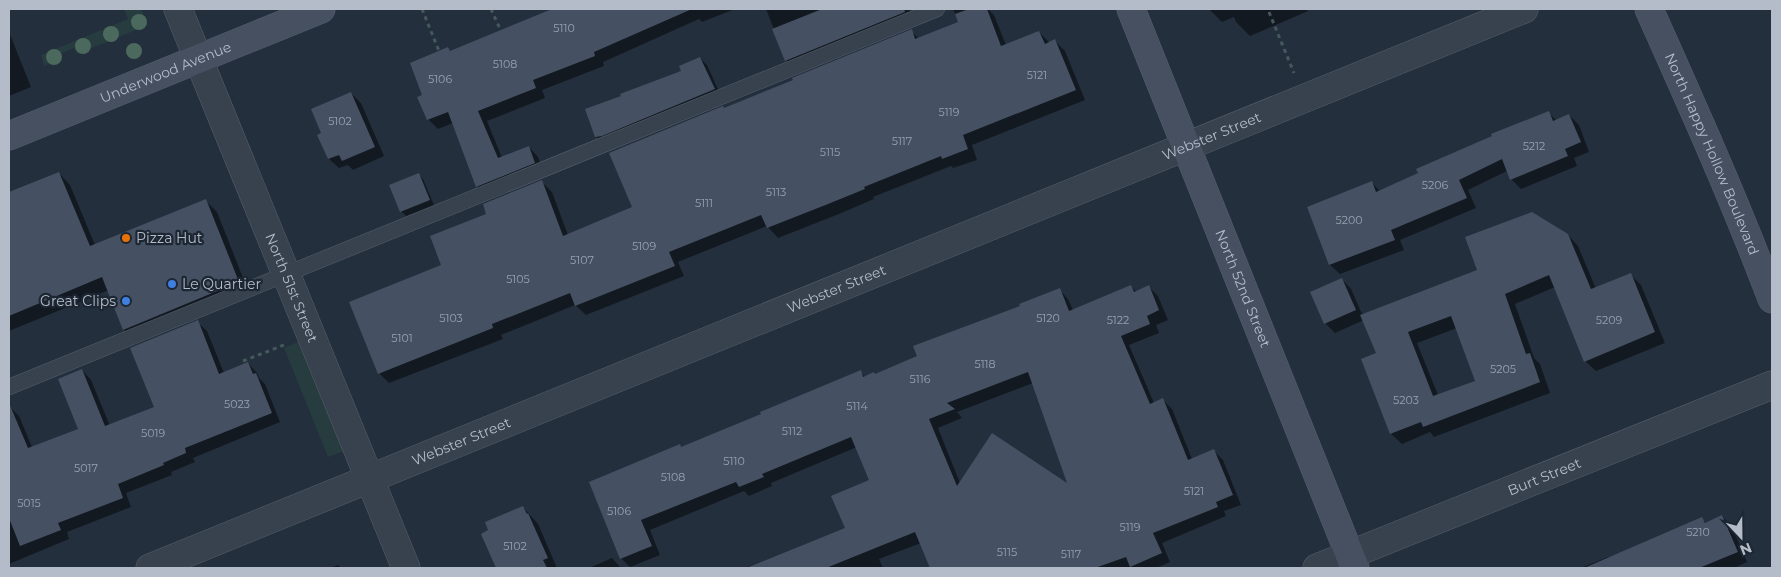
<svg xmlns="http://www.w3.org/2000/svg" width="1781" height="577" font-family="Montserrat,sans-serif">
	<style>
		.green { fill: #263c3f }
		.shadow { fill: #0007; fill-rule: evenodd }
		.building { fill: #455162; fill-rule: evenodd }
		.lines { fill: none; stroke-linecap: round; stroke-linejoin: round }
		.lane-casing { stroke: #565f6c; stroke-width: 16 }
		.street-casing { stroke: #565f6c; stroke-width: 29 }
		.secondary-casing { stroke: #565f6c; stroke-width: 29 }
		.path { stroke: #44595c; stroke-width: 3; stroke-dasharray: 4 4; stroke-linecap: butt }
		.lane { stroke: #38414e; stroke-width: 15 }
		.street { stroke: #38414e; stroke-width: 28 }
		.secondary { stroke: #465061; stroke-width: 28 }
		.tree { fill: #4b6a5d }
		.food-dot { fill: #e8710a; stroke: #1d2633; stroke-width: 2 }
		.shop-dot { fill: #3f7fe0; stroke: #1d2633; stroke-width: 2 }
		.labels { text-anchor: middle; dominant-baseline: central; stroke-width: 4.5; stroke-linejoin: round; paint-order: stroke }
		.number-label { font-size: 11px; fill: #98a1af }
		.street-label { font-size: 14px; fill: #b4bcc9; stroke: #1d2633 }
		.poi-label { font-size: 14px; fill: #b4bcc9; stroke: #1d2633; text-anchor: start }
	</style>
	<rect width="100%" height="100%" fill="#242f3e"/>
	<!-- green -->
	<path class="green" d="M 124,9 L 141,9 L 148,25 L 77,54 L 74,48 L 59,54 L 61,59 L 44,66 L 41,55 L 128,19 Z
		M 300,341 L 344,451 L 328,457 L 284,348 Z"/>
	<!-- shadow -->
	<path class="shadow" d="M 558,9 L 735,9 L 702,22 L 699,19 L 603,62 L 604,66 L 542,90 L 545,98 L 487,121 L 502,158 L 529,147 L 538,157 L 544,173 L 487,196 L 477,186 L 453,123 L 438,129 L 428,119 L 424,95 L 448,49 L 451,52 Z
		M 766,9 L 909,9 L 914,22 L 796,70 L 786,60 Z
		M 953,9 L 988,9 L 994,15 L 1006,45 L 1039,32 L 1050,43 L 1055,41 L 1065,51 L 1085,100 L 972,145 L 977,160 L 953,168 L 951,166 L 873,197 L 874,199 L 839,214 L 778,238 L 767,226 L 678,262 L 684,276 L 586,315 L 575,305 L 501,335 L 503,339 L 389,383 L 379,373 L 442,265 L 488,215 L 542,182 L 552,192 L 568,235 L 634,208 L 724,109 L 911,31 L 919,39 L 959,23 Z
		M 1209,9 L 1307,9 L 1308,11 L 1250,36 L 1236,22 L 1234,17 L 1222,22 Z
		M 9,32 L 31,87 L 9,96 Z
		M 700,58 L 707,65 L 721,96 L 603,143 L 596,136 L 623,97 L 682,72 Z
		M 351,93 L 361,103 L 384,156 L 353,170 L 348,165 L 339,168 L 329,159 L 319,136 L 323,134 Z
		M 1548,112 L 1557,121 L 1569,115 L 1579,125 L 1589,152 L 1574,158 L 1577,166 L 1521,189 L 1511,179 L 1507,171 L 1468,190 L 1476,208 L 1400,240 L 1404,250 L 1340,274 L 1330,265 L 1308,208 L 1372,183 L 1380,191 Z
		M 59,173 L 70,185 L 95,245 L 206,201 L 217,212 L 249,293 L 136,341 L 124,330 L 109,290 L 9,331 L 9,194 Z
		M 418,174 L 423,179 L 434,205 L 406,216 L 401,211 Z
		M 1568,235 L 1578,246 L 1596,289 L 1631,275 L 1641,285 L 1665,343 L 1596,371 L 1585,361 L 1555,287 L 1515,304 L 1534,358 L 1540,364 L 1550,393 L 1434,437 L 1430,432 L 1402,444 L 1391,434 L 1362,360 L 1377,354 L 1364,320 L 1335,333 L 1325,323 L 1342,279 L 1351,289 L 1363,316 ZM 1457,328 L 1476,382 L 1438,395 L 1417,343 Z
		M 1131,287 L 1137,292 L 1149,287 L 1158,296 L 1168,320 L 1156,325 L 1159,333 L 1129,345 L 1154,403 L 1163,400 L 1172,409 L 1192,459 L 1214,451 L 1223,460 L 1241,505 L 1224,511 L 1226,516 L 1162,543 L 1170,562 L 1156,568 L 1134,568 L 1132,567 L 1128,568 L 931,568 L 921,543 L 879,559 L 883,568 L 745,568 L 846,528 L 871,481 L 857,447 L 771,483 L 772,486 L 749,496 L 744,491 L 650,530 L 660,555 L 630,567 L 621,558 L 591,483 L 763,415 L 860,372 L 865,377 L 875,375 L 919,357 L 1059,289 L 1068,299 L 1073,310 ZM 1033,383 L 1069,487 L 960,483 L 938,428 L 962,418 L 957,412 Z
		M 197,322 L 207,331 L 224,373 L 248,363 L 257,373 L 259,378 L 265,384 L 280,422 L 193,458 L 195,462 L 171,472 L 172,475 L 126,493 L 131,507 L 67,532 L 69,539 L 9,564 L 9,490 L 15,487 L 9,472 L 9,406 L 19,416 L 32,447 L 80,429 L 82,370 L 91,380 L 110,426 L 156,407 Z
		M 523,507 L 538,524 L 557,568 L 498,568 L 483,534 Z
		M 1722,516 L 1732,527 L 1747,562 L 1734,568 L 1581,568 L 1608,557 L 1610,558 L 1702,519 L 1706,523 Z
		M 612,558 L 621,568 L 589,568 Z
		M 338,565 L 341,568 L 331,568 Z"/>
	<!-- building -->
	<path class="building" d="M 552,9 L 692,9 L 594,52 L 595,56 L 533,80 L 536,88 L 478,111 L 498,158 L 529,146 L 535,163 L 476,187 L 448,112 L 427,120 L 417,97 L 422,95 L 410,63 L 448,47 L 450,51 Z
		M 822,9 L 904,9 L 905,12 L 785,61 L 772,29 Z
		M 969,9 L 987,9 L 1001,46 L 1039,31 L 1045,44 L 1055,39 L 1076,90 L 963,135 L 968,149 L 942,159 L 941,156 L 864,187 L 865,189 L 828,204 L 767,228 L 761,215 L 669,252 L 675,266 L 575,306 L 570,293 L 492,324 L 493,328 L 378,374 L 349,302 L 441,265 L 430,236 L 486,214 L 483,204 L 542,180 L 563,236 L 632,207 L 609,153 L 723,106 L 724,108 L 793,80 L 792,78 L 912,29 L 915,39 L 958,22 L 955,14 Z
		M 700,57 L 715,89 L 602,136 L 595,137 L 585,109 L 621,96 L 620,94 L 681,71 L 679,66 Z
		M 351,92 L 375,147 L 342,161 L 339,155 L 328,159 L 317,135 L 321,133 L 311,109 Z
		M 1549,111 L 1553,121 L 1569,114 L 1581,142 L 1565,149 L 1568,156 L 1510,180 L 1502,159 L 1459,180 L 1467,198 L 1391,230 L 1395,240 L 1329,265 L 1307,207 L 1372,181 L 1376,192 L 1418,173 L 1416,169 L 1492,136 L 1491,134 Z
		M 59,172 L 90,246 L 206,199 L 239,282 L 123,330 L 102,277 L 9,316 L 9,192 Z
		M 419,173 L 430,200 L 400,212 L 389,185 Z
		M 1532,212 L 1568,234 L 1591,289 L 1631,273 L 1655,332 L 1584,362 L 1549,275 L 1505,294 L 1526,354 L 1530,353 L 1540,382 L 1423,427 L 1421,422 L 1390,434 L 1361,359 L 1376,353 L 1360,315 L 1477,270 L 1465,237 ZM 1451,316 L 1475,381 L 1433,396 L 1408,332 Z
		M 1342,278 L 1356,310 L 1324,324 L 1310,292 Z
		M 1131,285 L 1134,292 L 1149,285 L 1159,310 L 1147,316 L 1150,324 L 1121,336 L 1150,404 L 1163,398 L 1188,460 L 1214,449 L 1233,495 L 1216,502 L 1218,507 L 1153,533 L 1162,553 L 1130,567 L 1126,557 L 1095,568 L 930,568 L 915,532 L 826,568 L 746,568 L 845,528 L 831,496 L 869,480 L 851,437 L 762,474 L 764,477 L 739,487 L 736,482 L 641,520 L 652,546 L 620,559 L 589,482 L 680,444 L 681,447 L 761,414 L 760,412 L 861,370 L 863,377 L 874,372 L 875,374 L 917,356 L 913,346 L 1020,306 L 1019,304 L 1060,288 L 1069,311 ZM 1028,372 L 1067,483 L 992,433 L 957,486 L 929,419 L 955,409 L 947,403 Z
		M 198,320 L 219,374 L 248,362 L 253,374 L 256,373 L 272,413 L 185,448 L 186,453 L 163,463 L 164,465 L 118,484 L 123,498 L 58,523 L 61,530 L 20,546 L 9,518 L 9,403 L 28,448 L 78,429 L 58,379 L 82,369 L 105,426 L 154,407 L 130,348 Z
		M 523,506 L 527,514 L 528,513 L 548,558 L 543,560 L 547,568 L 496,568 L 481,534 L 488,530 L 485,522 Z
		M 1722,515 L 1738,552 L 1699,568 L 1584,568 L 1702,517 L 1705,523 Z"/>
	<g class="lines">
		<!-- lane casing -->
		<g class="lane-casing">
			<path id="lane" d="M 9,387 L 937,9"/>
		</g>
		<!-- street casing -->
		<g class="street-casing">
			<g id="street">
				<path id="s1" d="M 178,9 L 406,568"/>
				<path id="s2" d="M 150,568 L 1524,9"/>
				<path id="s3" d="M 1317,568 L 1772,385"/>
			</g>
		</g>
		<!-- secondary casing -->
		<g class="secondary-casing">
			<g id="secondary">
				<path id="s4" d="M 1131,9 L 1355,568"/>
				<path id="s5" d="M 1649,9 C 1692,105 1735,201 1772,299"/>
				<path id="s6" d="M 9,136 L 321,9"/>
			</g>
		</g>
		<!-- path -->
		<path class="path" d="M 422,9 L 439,51
			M 491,9 L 500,29
			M 1269,12 L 1294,73
			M 243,361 L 284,345"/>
		<!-- lane -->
		<use href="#lane" class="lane"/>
		<!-- street -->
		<use href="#street" class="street"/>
		<!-- secondary -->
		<use href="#secondary" class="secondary"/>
	</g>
	<!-- trees -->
	<g class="tree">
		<circle cx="139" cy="22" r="8"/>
		<circle cx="111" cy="34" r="8"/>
		<circle cx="83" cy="46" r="8"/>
		<circle cx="134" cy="51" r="8"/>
		<circle cx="54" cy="57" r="8"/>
	</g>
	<!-- markers -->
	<circle class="food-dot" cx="126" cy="238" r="5"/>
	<g class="shop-dot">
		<circle cx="172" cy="284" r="5"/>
		<circle cx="126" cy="301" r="5"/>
	</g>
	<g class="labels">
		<!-- number labels -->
		<g class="number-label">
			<text x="564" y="28">5110</text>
			<text x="505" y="64">5108</text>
			<text x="1037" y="75">5121</text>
			<text x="440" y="79">5106</text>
			<text x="949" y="112">5119</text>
			<text x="340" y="121">5102</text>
			<text x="902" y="141">5117</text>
			<text x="1534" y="146">5212</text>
			<text x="830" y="152">5115</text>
			<text x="1435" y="185">5206</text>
			<text x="776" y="192">5113</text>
			<text x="704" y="203">5111</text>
			<text x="1349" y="220">5200</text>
			<text x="644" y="246">5109</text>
			<text x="582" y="260">5107</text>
			<text x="518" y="279">5105</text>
			<text x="451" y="318">5103</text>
			<text x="1048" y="318">5120</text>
			<text x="1118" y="320">5122</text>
			<text x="1609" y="320">5209</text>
			<text x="402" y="338">5101</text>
			<text x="985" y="364">5118</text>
			<text x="1503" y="369">5205</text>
			<text x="920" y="379">5116</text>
			<text x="1406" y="400">5203</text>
			<text x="237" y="404">5023</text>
			<text x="857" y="406">5114</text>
			<text x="792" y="431">5112</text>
			<text x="153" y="433">5019</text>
			<text x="734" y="461">5110</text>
			<text x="86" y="468">5017</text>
			<text x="673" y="477">5108</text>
			<text x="1194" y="491">5121</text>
			<text x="29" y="503">5015</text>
			<text x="619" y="511">5106</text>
			<text x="1130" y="527">5119</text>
			<text x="1698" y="532">5210</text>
			<text x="515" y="546">5102</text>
			<text x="1007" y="552">5115</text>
			<text x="1071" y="554">5117</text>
		</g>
		<!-- street labels -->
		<g class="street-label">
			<text stroke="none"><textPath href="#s6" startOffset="169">Underwood Avenue</textPath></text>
			<text stroke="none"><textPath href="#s2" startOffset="1146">Webster Street</textPath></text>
			<text stroke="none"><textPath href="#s5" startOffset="158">North Happy Hollow Boulevard</textPath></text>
			<text stroke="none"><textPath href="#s1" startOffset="301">North 51st Street</textPath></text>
			<text stroke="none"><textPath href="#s2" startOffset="741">Webster Street</textPath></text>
			<text stroke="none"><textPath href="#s4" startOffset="301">North 52nd Street</textPath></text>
			<text stroke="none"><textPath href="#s2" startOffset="336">Webster Street</textPath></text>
			<text stroke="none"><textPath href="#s3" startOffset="245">Burt Street</textPath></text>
		</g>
		<!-- poi labels -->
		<g class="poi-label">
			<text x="136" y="238">Pizza Hut</text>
			<text x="182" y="284">Le Quartier</text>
			<text x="116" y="301" text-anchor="end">Great Clips</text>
		</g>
	</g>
	<!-- border -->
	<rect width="1781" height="577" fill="none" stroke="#b4bcc9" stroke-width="20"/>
	<!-- north arrow -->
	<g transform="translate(1741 537) rotate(158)" stroke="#1d2633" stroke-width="4" paint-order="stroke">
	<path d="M0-4L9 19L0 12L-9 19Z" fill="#b4bcc9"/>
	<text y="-8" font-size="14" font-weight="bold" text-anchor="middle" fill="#b4bcc9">N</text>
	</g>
</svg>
